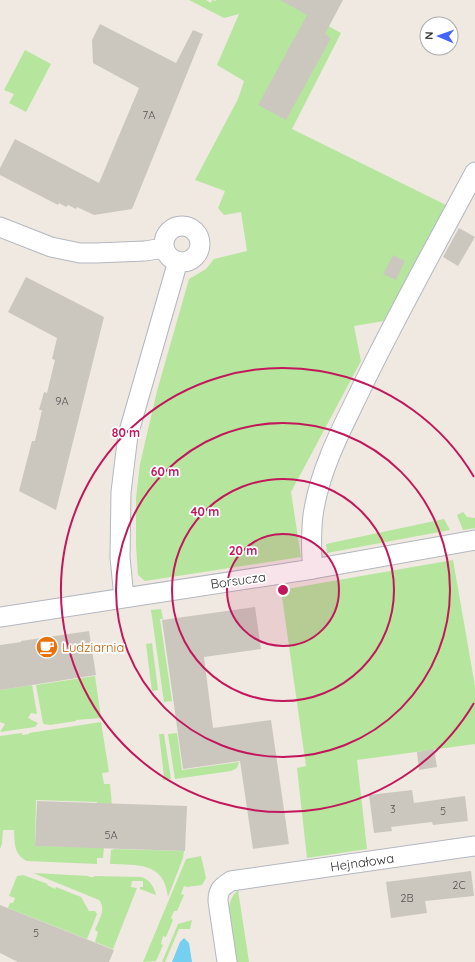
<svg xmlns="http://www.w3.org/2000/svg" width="475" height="962" font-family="Quicksand,sans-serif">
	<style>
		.green { fill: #b6e59e }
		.water { fill: #75cff0 }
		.building { fill: #cbc7bf }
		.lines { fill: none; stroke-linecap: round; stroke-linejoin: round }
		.minor-casing { stroke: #b4b7c1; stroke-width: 21 }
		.minor { stroke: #fff; stroke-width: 19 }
		.ring { fill: none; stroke: #c2185b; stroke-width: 2 }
		.labels { text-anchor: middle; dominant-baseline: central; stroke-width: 3.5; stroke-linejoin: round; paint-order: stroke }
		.number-label { font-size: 11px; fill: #555452 }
		.street-label { font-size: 13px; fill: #2e2e2e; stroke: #fff }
		.food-label { font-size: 13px; fill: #c56008; stroke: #fff; text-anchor: start }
		.centre { fill: #c2185b; stroke: #fff; stroke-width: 2 }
		.ring-label { font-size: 12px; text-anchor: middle; font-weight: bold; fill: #c2185b; stroke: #fff; stroke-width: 3.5; stroke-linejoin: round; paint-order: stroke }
	</style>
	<rect width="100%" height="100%" fill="#efe9e1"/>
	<!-- green -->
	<path class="green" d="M 189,0 L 206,0 L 211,3 L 212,0 L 215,1 L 216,0 L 293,0 L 290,5 L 341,33 L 292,129 L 446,205 L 384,321 L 354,326 L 361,361 L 291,492 L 301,557 L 145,581 L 138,575 L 136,545 L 136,498 L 140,464 L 157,391 L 189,279 L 206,269 L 214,259 L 247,251 L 241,212 L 224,215 L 218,208 L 225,191 L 195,180 L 238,99 L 244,81 L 217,65 L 239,14 L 224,18 Z
		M 25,50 L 51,64 L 26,112 L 9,103 L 14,94 L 4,90 Z
		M 463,512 L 467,517 L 475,518 L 475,528 L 463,530 L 457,515 Z
		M 444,519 L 450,530 L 327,553 L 326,544 Z
		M 453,560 L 475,686 L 475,744 L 357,760 L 367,849 L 307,858 L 297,768 L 306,766 L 281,590 Z
		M 161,609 L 163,619 L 160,619 L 172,701 L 164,702 L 151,610 Z
		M 152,643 L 158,690 L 152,691 L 146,644 Z
		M 95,676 L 101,718 L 76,720 L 76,721 L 50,725 L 44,724 L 43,723 L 36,685 Z
		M 32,685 L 37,714 L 31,713 L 28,718 L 38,723 L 35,727 L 0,732 L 5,724 L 0,722 L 0,690 Z
		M 101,722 L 109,772 L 102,773 L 104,784 L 110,784 L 112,806 L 97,805 L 97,802 L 36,800 L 35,846 L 104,847 L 103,858 L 97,858 L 97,864 L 27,861 C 13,854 15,843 14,830 L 3,830 L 2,844 L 0,849 L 0,736 L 22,733 L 22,735 L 29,734 L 29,733 Z
		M 177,733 L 182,770 L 239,762 L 237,768 L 231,771 L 175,779 L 168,734 Z
		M 159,734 L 164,734 L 171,779 L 162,780 L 164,777 Z
		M 113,849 L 184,851 L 183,858 L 168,897 C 164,862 138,865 110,864 L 111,850 L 113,850 Z
		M 201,856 L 206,878 L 202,885 L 187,887 L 184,886 L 181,894 L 184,895 L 177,911 L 174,911 L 171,918 L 173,920 L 166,937 L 163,936 L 161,944 L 163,945 L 156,961 L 143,962 L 186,859 Z
		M 33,873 L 89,876 L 89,877 L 94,877 L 94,876 L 141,877 C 149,879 154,886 156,895 L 140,889 L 140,887 L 143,887 L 143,881 L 132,881 L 131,887 L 137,888 L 113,949 L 95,942 L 98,932 L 95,930 C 98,921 107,909 99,900 Z
		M 23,875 L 48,884 L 47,885 L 55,889 L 56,887 L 81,897 L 89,911 L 95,911 L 97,914 L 87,939 L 8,908 L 10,903 L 13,903 L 15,898 L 9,896 L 17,876 Z
		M 238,890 L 249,962 L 235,962 C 232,942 220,905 238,890 Z
		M 192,920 L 190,929 L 179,929 L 165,962 L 162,962 L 178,924 Z"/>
	<!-- water -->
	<path class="water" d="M 184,938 L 189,943 L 192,962 L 172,962 L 180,942 Z"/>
	<!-- building -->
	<path class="building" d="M 280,0 L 343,0 L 325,34 L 331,38 L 286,120 L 258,105 L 307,15 Z
		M 100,24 L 176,63 L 193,30 L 203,34 L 132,209 L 94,215 L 77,207 L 76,209 L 68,205 L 66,207 L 59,203 L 58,205 L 0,175 L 0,168 L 15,139 L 99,183 L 139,88 L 93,63 L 92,40 Z
		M 459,228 L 475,237 L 458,266 L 443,257 Z
		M 393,255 L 405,261 L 396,280 L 383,274 Z
		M 26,277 L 104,317 L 56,510 L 19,491 L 32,441 L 35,441 L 42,410 L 39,410 L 44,392 L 47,393 L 55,360 L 52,359 L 57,338 L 8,312 Z
		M 255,607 L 261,649 L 204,657 L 213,728 L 271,720 L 289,844 L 253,849 L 240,761 L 183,769 L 162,620 Z
		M 89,631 L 96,675 L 0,690 L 0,645 L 21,642 L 21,641 Z
		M 434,749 L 437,767 L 419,770 L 417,752 Z
		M 412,790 L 414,803 L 465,796 L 468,821 L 433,825 L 432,822 L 391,827 L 392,831 L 374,833 L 369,795 Z
		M 37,801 L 187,806 L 185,851 L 35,846 Z
		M 471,871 L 474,896 L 425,901 L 427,913 L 391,918 L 386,882 Z
		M 0,905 L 114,950 L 109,962 L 18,962 L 0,953 Z"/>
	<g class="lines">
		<!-- minor casing -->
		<g class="minor-casing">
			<path id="minor" d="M164 244a18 18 0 1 1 36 0a18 18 0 1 1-36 0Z
				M 0,227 L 51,247 L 80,253 L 96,253 L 145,251 L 164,248
				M 313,569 C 311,554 311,524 314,509 C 321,468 341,430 359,393 C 395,318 436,245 475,172
				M 124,598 L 120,557 L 121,492 L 128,435 L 178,261
				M 0,617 L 313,569 L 475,540
				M 227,962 L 218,901 C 218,889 222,887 231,881 L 475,846"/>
		</g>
		<!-- minor -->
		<use href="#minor" class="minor"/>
	</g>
	<!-- distance rings -->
	<circle cx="283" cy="590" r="56" fill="#c2185b" fill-opacity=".12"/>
	<g class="ring">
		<circle cx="283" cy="590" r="56"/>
		<circle cx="283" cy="590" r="111"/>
		<circle cx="283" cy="590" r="167"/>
		<path d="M474 703A222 222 0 1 1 474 477"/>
	</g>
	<!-- icons -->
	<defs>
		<g id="cafe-disc" transform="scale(1.15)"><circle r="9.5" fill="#e8710a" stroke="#fff"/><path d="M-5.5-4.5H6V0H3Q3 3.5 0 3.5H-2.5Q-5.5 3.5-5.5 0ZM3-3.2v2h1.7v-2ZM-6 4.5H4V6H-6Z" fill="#fff"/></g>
	</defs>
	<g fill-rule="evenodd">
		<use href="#cafe-disc" x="47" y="647"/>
	</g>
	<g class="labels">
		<!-- number labels -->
		<g class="number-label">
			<text x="149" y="115">7A</text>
			<text x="62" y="401">9A</text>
			<text x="393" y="809">3</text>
			<text x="443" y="811">5</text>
			<text x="111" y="835">5A</text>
			<text x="459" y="885">2C</text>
			<text x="407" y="898">2B</text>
			<text x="36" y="933">5</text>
		</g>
		<!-- street labels -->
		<g class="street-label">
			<text transform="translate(238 580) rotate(-8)">Borsucza</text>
			<text transform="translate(362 862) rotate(-8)">Hejnałowa</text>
		</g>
		<!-- food labels -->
		<g class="food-label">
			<text x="62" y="647">Ludziarnia</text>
		</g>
	</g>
	<circle cx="283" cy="590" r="6" class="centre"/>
	<g class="ring-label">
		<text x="126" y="437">80 m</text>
		<text x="165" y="476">60 m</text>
		<text x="205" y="516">40 m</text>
		<text x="243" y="555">20 m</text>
	</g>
	<!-- north arrow -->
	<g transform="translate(439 36) rotate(272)"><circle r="19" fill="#ffffff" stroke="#ababab"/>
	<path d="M0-3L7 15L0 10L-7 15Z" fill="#4264fb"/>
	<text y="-6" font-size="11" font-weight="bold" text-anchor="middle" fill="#2e2e2e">N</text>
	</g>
</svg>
